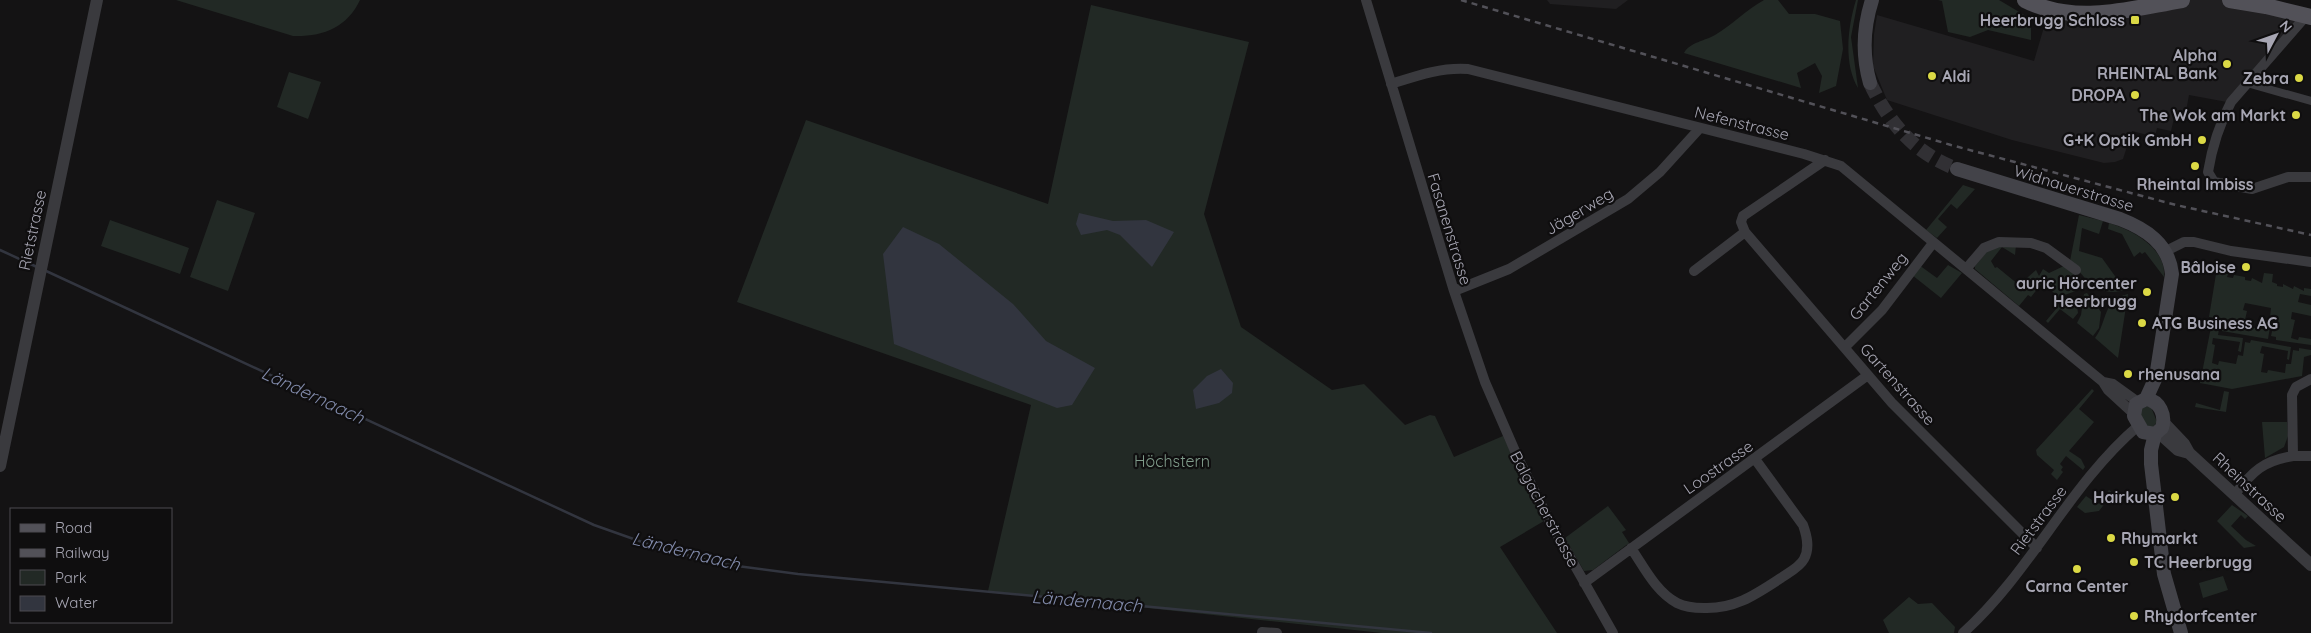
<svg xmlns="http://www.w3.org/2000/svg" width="2311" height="633" font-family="Quicksand,sans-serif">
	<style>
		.built { fill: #201f21 }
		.green { fill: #222925 }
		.water { fill: #32353f }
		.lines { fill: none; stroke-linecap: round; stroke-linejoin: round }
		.stream { stroke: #32353f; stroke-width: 2.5 }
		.secondary-tunnel { stroke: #313034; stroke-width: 14; stroke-dasharray: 14 7; stroke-linecap: butt }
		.pedestrian { stroke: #3a3a3e; stroke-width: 8 }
		.minor { stroke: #3a3a3e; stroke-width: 10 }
		.tertiary { stroke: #3a3a3e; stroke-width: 12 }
		.secondary { stroke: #434349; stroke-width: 14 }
		.primary { stroke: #525158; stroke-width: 16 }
		.rail { stroke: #525158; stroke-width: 2.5; stroke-dasharray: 6 5; stroke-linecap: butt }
		.poi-dot { fill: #dbd945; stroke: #0f0e0f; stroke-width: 2 }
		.labels { text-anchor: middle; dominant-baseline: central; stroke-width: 4.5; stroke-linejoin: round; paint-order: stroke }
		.poi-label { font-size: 16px; font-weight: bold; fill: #a7a6b3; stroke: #0f0e0f; text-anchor: end }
		.street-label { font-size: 16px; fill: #a7a6b3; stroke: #0f0e0f }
		.park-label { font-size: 16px; fill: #809c8b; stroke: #0f0e0f }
		.water-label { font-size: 18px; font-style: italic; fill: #818aaa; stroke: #0f0e0f }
	</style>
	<rect width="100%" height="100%" fill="#141314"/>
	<!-- built -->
	<path class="built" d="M 1547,0 L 1628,0 L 1616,9 L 1550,4 Z
		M 2182,0 L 2230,0 L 2306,16 L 2227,102 L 2189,95 L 2185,117 L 2175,114 L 2171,131 L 2157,128 L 2155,137 L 2132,131 L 2123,159 L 2115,162 L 2104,163 L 2012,140 L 1887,100 L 1873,66 L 1874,34 L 1877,15 L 2034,61 L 2049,10 Z"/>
	<!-- green -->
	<path class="green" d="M 176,0 L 360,0 C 347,28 322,37 293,36 Z
		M 1764,0 L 1778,0 L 1789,14 L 1815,14 L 1840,21 L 1843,49 L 1836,86 L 1819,93 L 1822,76 L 1815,63 L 1797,73 L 1801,88 L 1684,53 C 1690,42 1705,41 1715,35 C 1732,25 1746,10 1764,0 Z
		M 1856,0 L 1858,0 L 1851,37 L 1858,88 C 1843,63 1848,26 1856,0 Z
		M 1938,0 L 1999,0 L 2031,19 L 2031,40 L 1988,30 L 1970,37 L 1948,32 L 1942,1 Z
		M 1091,5 L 1249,42 L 1204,214 L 1241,327 L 1332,390 L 1364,384 L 1405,425 L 1430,415 L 1435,416 L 1454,457 L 1503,436 L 1544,521 L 1500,547 L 1557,633 L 1382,633 L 988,591 L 1031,405 L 737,302 L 806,120 L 1048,204 Z
		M 289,72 L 321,82 L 308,119 L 277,107 Z
		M 1963,185 L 1975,189 L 1957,209 L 1951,204 L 1938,219 L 1947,227 L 1937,238 L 1926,230 Z
		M 217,200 L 255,213 L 228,291 L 190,277 Z
		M 2079,215 L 2103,221 L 2099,234 L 2082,228 L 2079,251 L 2102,258 L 2125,290 C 2098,298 2086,279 2070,261 Z
		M 110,220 L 189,248 L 180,274 L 101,246 Z
		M 2109,223 C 2132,230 2167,248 2164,277 L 2145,252 L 2142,254 L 2140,252 L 2134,257 L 2122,234 L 2108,229 Z
		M 2016,245 L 2015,255 L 2002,247 L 1991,261 L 1995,268 L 1997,267 L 2019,285 L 2036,270 L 2039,276 L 2043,269 L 2049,273 L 2064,266 L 2078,275 L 2087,287 L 2059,297 L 2042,283 L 2031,297 L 2028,295 L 2019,306 L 1975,269 L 1975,266 L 1990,248 Z
		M 1919,265 L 1937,278 L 1948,265 L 1962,273 L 1941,298 L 1912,275 Z
		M 2220,265 L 2224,265 L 2223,273 L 2228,274 L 2227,277 L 2233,278 L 2234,275 L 2245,277 L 2245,280 L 2251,281 L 2252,278 L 2262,283 L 2264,273 L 2273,274 L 2272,282 L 2277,284 L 2277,286 L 2283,287 L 2283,284 L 2293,289 L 2294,286 L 2304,291 L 2304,288 L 2311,289 L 2311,296 L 2300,294 L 2298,302 L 2311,305 L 2311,316 L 2292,312 L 2291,319 L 2295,320 L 2291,338 L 2298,340 L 2299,337 L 2311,339 L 2311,345 L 2276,340 L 2276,337 L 2271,336 L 2275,318 L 2270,317 L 2271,308 L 2245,303 L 2243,310 L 2247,311 L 2243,329 L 2250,331 L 2250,327 L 2267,330 L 2269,321 L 2271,321 L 2268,339 L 2222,331 L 2223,319 L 2209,317 L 2216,274 L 2218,274 Z
		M 2087,293 L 2101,312 L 2099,328 L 2093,336 L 2077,323 L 2081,315 L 2084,294 Z
		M 2128,294 L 2118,358 L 2095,338 C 2108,321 2102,300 2128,294 Z
		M 2068,297 L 2077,306 L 2078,313 L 2073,319 L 2060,309 L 2048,323 L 2046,321 L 2056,309 L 2056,304 Z
		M 2205,320 L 2220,323 L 2218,335 L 2243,338 L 2241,352 L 2238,351 L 2240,342 L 2213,338 L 2212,344 L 2215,345 L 2212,363 L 2218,365 L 2219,361 L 2236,364 L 2238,355 L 2243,356 L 2245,342 L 2250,343 L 2251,340 L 2291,347 L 2289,360 L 2287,359 L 2288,351 L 2262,346 L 2260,353 L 2264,354 L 2261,372 L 2267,373 L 2268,370 L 2285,373 L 2286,364 L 2291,364 L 2293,350 L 2299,351 L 2299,348 L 2311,350 L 2311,355 L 2304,357 L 2302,376 L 2232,389 L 2200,383 L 2211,327 L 2204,325 Z
		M 2092,389 L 2094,391 L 2079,409 L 2094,422 L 2069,451 L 2081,459 L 2085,467 L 2083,470 L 2066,456 L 2060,464 L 2063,467 L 2061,470 L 2063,472 L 2057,480 L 2051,474 L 2054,470 L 2037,455 L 2036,450 Z
		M 2224,391 L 2229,392 L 2226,412 L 2195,407 L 2196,403 L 2220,410 Z
		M 2144,406 L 2151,407 L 2157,422 L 2153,427 L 2147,427 L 2139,411 Z
		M 2262,422 L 2287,422 L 2288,436 L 2284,447 L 2265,458 Z
		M 2109,490 L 2113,493 L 2099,511 L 2085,513 L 2077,507 L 2086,496 L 2098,504 Z
		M 2232,505 L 2248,516 L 2245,519 L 2241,515 L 2231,526 L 2246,540 L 2256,546 L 2244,548 L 2217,521 Z
		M 1608,506 L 1626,530 L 1622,532 L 1629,543 L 1593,570 L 1584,571 L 1565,538 Z
		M 2223,576 L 2228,590 L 2203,598 L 2199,583 Z
		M 1909,597 L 1918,604 L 1932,603 L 1955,627 L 1954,633 L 1889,633 L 1883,620 Z"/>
	<!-- water -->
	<path class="water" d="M 1079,213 L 1113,221 L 1146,220 L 1174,232 L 1152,267 L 1120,235 L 1107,230 L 1081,235 L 1076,224 Z
		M 903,227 L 939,244 L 1013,304 L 1046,341 L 1095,368 L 1072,405 L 1057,408 L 894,344 L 883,254 Z
		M 1221,369 L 1233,383 L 1232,393 L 1219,403 L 1196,409 L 1193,390 L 1207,376 Z"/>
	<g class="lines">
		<!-- stream -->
		<path class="stream" d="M 0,250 L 37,267
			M 44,270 L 594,525 L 659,548 L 722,564 L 798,574 L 1431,633"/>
		<!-- secondary-tunnel -->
		<path class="secondary-tunnel" d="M 1870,83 C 1889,123 1914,153 1957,169"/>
		<!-- pedestrian -->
		<path class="pedestrian" d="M 2247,83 L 2311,101"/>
		<!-- minor -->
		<path class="minor" d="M 1366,0 L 1454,291 L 1485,382 L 1518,458 L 1549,520 L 1613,633
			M 2306,16 L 2231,102 C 2219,125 2212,147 2208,172 L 2214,182 L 2252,189 L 2288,177 L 2311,177
			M 1391,84 C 1416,76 1441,67 1468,69 L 1804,154 L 1841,166 L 2103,382 L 2108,390 L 2133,413
			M 1825,160 L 1743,216 L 1741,222 L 1745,232 L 1892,403 L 2037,548
			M 2166,251 L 2184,242 L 2194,242 L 2231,251 L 2311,262
			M 1966,269 L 1984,248 L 1999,242 L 2031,243 L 2046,248 L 2076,270
			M 1694,271 L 1745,232
			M 1454,291 L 1509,269 L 1628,199 L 1660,172 L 1700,128
			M 1845,347 L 1882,310 L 1933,243
			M 2103,382 L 2113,384 L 2138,402
			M 2293,456 L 2311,456
			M 2235,494 C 2253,471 2263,461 2293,456 L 2292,395 L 2296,387 L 2311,379
			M 1631,548 C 1644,567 1656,592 1677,603 C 1685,607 1695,608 1704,608 C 1735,609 1755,595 1781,578 C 1788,573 1800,567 1804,559 C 1810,548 1807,536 1803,525 L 1755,459
			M 1584,583 L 1868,375
			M 1262,632 L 1277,633
			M 1963,633 C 2031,572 2069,485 2138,426"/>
		<!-- tertiary -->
		<path class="tertiary" d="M 2164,423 L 2184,444 L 2189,453 L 2311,565
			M 2158,432 L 2178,450 L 2189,453
			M 0,466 L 97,0"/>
		<!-- secondary -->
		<path class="secondary" d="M 1870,83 C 1862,55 1863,28 1872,0
			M 1957,169 L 2120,219 C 2146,229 2169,244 2172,274 L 2156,377 L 2146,399
			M 2146,399 C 2160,401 2166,415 2162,428 L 2155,434 L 2143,432 L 2134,416 L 2136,404 Z
			M 2155,434 L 2151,450 L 2151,464 L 2164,574 L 2181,633"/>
		<!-- primary -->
		<path class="primary" d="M 2025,0 C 2076,26 2129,9 2182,0
			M 2230,0 L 2266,6 L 2311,17"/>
		<!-- rail -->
		<path class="rail" d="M 1461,0 L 1951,145 L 2176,205 L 2311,235"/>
	</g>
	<!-- markers -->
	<g class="poi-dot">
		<rect x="2130" y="15" width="10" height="10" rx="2.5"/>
		<circle cx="2227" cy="64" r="5"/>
		<circle cx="1932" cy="76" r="5"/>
		<circle cx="2299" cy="78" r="5"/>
		<circle cx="2135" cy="95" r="5"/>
		<circle cx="2296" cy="115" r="5"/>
		<circle cx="2202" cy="140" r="5"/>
		<circle cx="2195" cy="166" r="5"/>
		<circle cx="2246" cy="267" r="5"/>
		<circle cx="2147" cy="292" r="5"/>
		<circle cx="2142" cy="323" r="5"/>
		<circle cx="2128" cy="374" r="5"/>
		<circle cx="2175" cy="497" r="5"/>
		<circle cx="2111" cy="538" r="5"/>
		<circle cx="2134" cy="562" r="5"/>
		<circle cx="2077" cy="569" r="5"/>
		<circle cx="2134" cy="616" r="5"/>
	</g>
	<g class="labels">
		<!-- poi labels -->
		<g class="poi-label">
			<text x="2125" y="20">Heerbrugg Schloss</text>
			<text x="2217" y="55">Alpha<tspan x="2217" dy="18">RHEINTAL Bank</tspan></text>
			<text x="1942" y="76" text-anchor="start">Aldi</text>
			<text x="2289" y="78">Zebra</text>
			<text x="2125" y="95">DROPA</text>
			<text x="2286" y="115">The Wok am Markt</text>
			<text x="2192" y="140">G+K Optik GmbH</text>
			<text x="2195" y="184" text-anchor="middle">Rheintal Imbiss</text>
			<text x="2236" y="267">Bâloise</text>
			<text x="2137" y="283">auric Hörcenter<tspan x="2137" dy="18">Heerbrugg</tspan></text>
			<text x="2152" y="323" text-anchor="start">ATG Business AG</text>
			<text x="2138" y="374" text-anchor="start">rhenusana</text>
			<text x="2165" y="497">Hairkules</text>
			<text x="2121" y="538" text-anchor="start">Rhymarkt</text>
			<text x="2144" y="562" text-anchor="start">TC Heerbrugg</text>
			<text x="2077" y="586" text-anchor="middle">Carna Center</text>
			<text x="2144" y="616" text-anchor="start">Rhydorfcenter</text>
		</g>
		<!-- street labels -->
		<g class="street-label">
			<text transform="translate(1742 123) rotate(14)">Nefenstrasse</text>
			<text transform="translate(2074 188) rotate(17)">Widnauerstrasse</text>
			<text transform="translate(1579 211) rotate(-31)">Jägerweg</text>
			<text transform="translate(1450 229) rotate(73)">Fasanenstrasse</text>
			<text transform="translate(32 230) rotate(-78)">Rietstrasse</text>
			<text transform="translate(1878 286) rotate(-51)">Gartenweg</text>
			<text transform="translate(1898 384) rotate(48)">Gartenstrasse</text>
			<text transform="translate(1718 467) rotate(-35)">Loostrasse</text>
			<text transform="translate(2250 487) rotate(43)">Rheinstrasse</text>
			<text transform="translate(1545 509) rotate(62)">Balgacherstrasse</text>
			<text transform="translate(2038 520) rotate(-53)">Rietstrasse</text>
		</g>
		<!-- park labels -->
		<g class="park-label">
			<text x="1172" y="461">Höchstern</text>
		</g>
		<!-- water labels -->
		<g class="water-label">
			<text transform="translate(313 395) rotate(25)">Ländernaach</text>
			<text transform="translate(686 551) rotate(14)">Ländernaach</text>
			<text transform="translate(1087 601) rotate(5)">Ländernaach</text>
		</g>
	</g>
	<!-- legend -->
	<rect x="10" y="508" width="162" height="115" fill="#0f0e0f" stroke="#4c4b51"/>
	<rect x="20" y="524" width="25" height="8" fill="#525158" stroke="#4c4b51"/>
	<text x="55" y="533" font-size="15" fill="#a7a6b3">Road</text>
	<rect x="20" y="549" width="25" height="8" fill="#525158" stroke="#4c4b51"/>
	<text x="55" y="558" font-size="15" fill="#a7a6b3">Railway</text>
	<rect x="20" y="570" width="25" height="15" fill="#222925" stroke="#4c4b51"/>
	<text x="55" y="583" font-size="15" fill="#a7a6b3">Park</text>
	<rect x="20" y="596" width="25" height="15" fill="#32353f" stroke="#4c4b51"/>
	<text x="55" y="608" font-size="15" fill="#a7a6b3">Water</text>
	<!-- north arrow -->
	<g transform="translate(2276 35) rotate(49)" stroke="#0f0e0f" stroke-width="4" paint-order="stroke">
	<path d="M0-4L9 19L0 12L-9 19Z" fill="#a7a6b3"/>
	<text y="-8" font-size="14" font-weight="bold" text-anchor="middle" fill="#a7a6b3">N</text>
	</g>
</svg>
